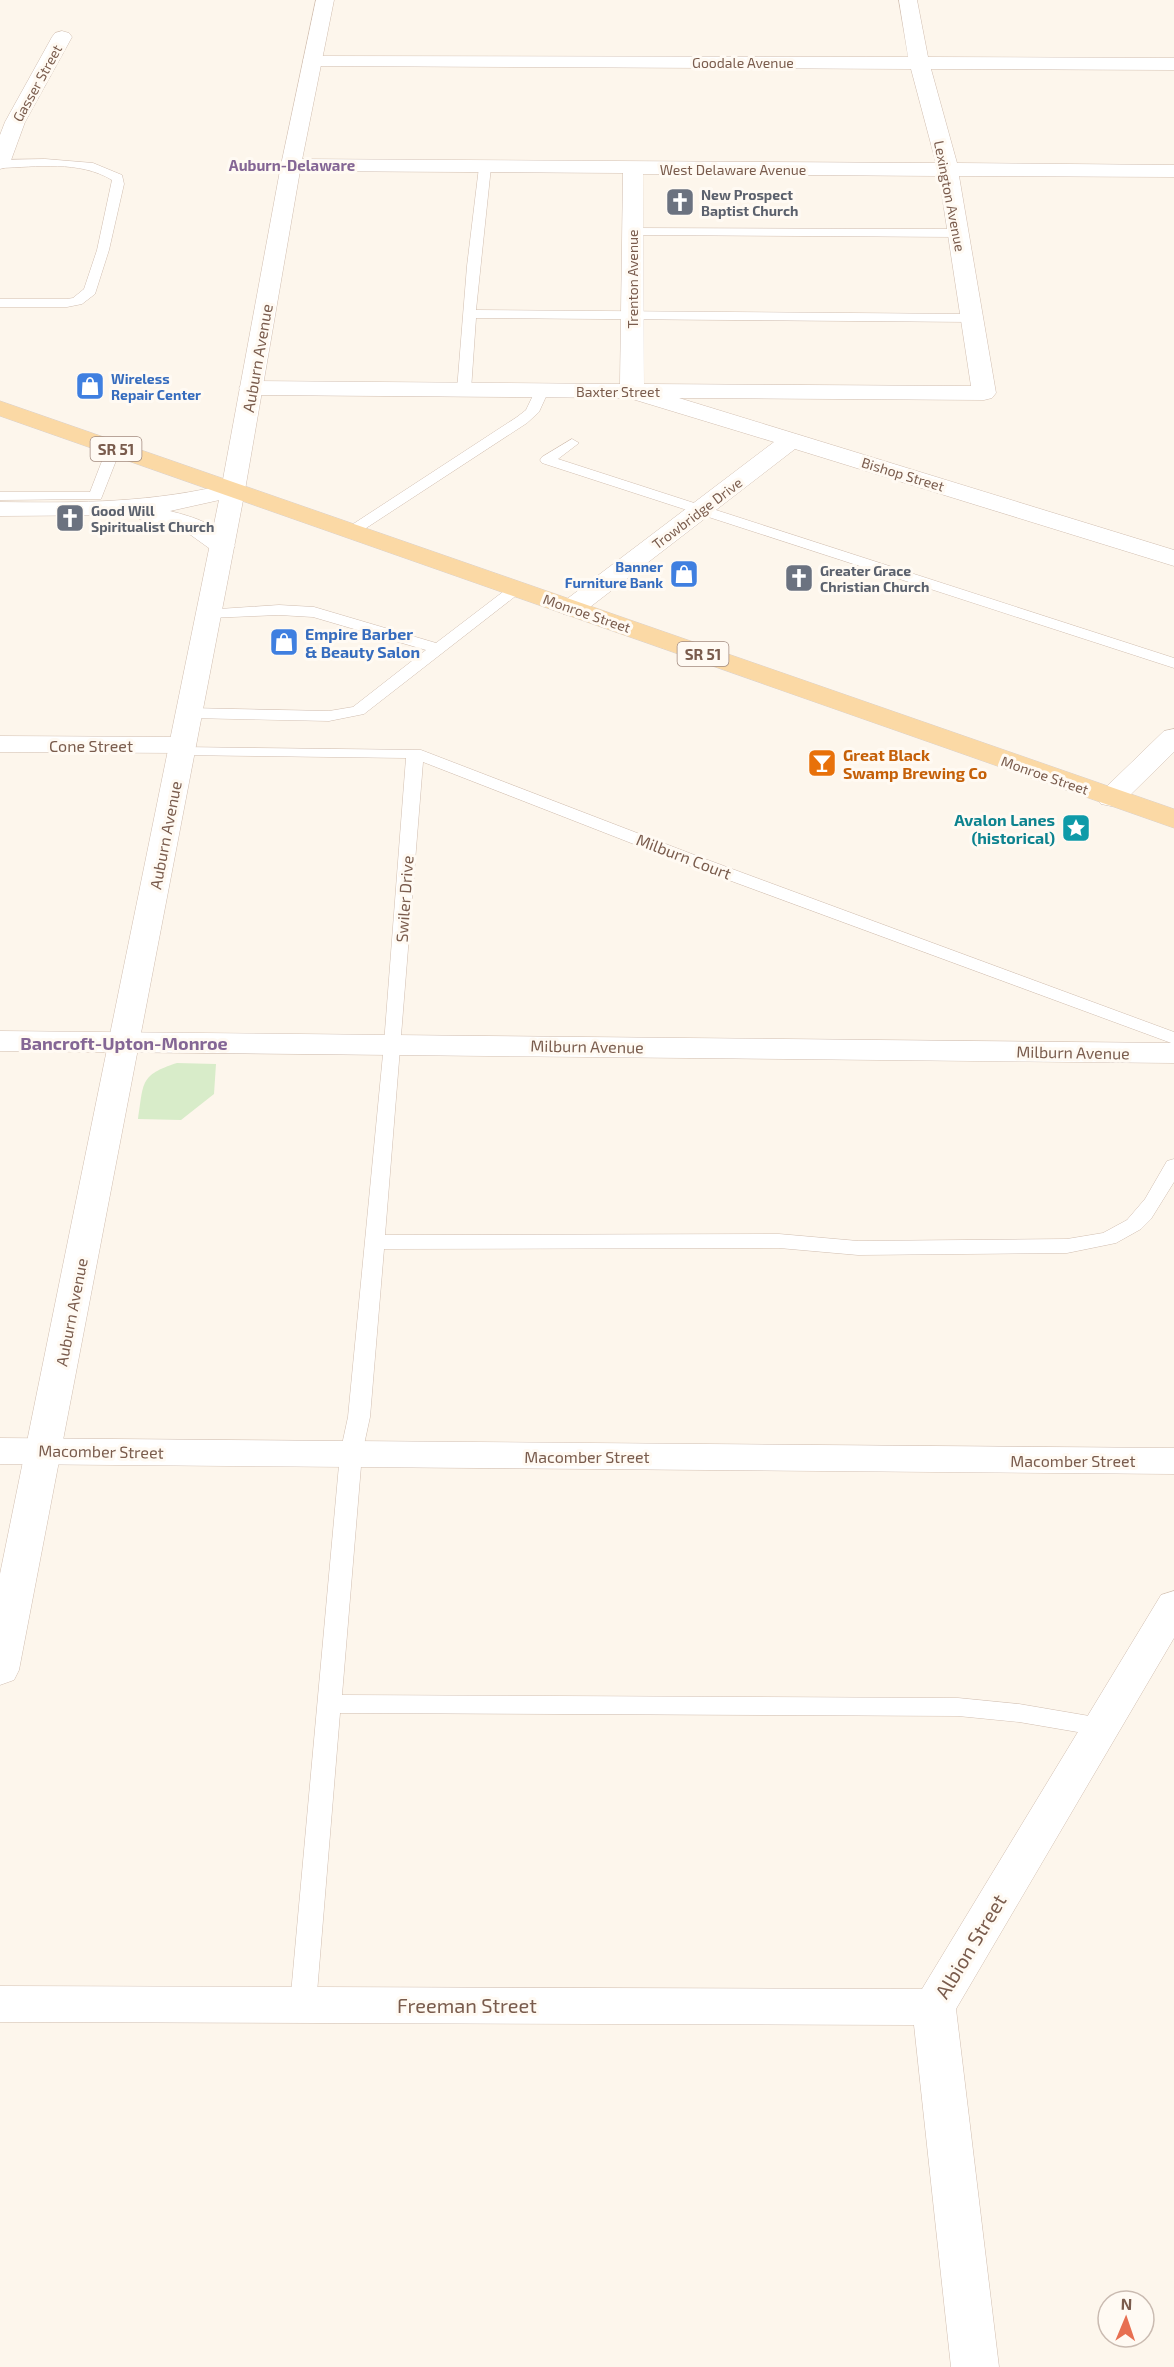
<svg xmlns="http://www.w3.org/2000/svg" width="1174" height="2367" font-family="'Exo 2',sans-serif">
	<style>
		.green { fill: #d8ecc9 }
		.lines { fill: none; stroke-linecap: round; stroke-linejoin: round }
		.service-casing { stroke: #d1beb0; stroke-width: 1 }
		.minor-casing { stroke: #d1beb0; stroke-width: 1 }
		.tertiary-casing { stroke: #d1beb0; stroke-width: 1 }
		.primary-casing { stroke: #dad1cd; stroke-width: 1 }
		.service { fill: #fff; fill-rule: evenodd }
		.minor { fill: #fff; fill-rule: evenodd }
		.tertiary { fill: #fff; fill-rule: evenodd }
		.primary { fill: #fbd9a5; fill-rule: evenodd }
		.labels { text-anchor: middle; dominant-baseline: central; stroke-width: 6; stroke-linejoin: round; paint-order: stroke }
		.far-street-label { font-size: 14px; fill: #7a5c4d; stroke: #fffaf3 }
		.far-worship-label { font-size: 14px; font-weight: bold; fill: #5b616d; stroke: #fffaf3; text-anchor: start }
		.far-shop-label { font-size: 14px; font-weight: bold; fill: #366cbe; stroke: #fffaf3; text-anchor: start }
		.far-neighbourhood-label { font-size: 15px; font-weight: bold; fill: #846695; stroke: #fffaf3 }
		.shield { fill: #fffaf3; stroke: #a28b7f; stroke-width: 1.5 }
		.shield-label { font-size: 15px; font-weight: bold; fill: #7a5c4d }
		.street-label { font-size: 16px; fill: #7a5c4d; stroke: #fffaf3 }
		.shop-label { font-size: 16px; font-weight: bold; fill: #366cbe; stroke: #fffaf3; text-anchor: start }
		.food-label { font-size: 16px; font-weight: bold; fill: #c56008; stroke: #fffaf3; text-anchor: start }
		.culture-label { font-size: 16px; font-weight: bold; fill: #0d838f; stroke: #fffaf3; text-anchor: end }
		.neighbourhood-label { font-size: 18px; font-weight: bold; fill: #846695; stroke: #fffaf3 }
		.near-street-label { font-size: 20px; fill: #7a5c4d; stroke: #fffaf3 }
	</style>
	<rect width="100%" height="100%" fill="#fdf6ec"/>
	<!-- green -->
	<path class="green" d="M 177,1063 L 216,1064 L 214,1094 L 181,1120 L 138,1119 C 144,1083 139,1075 177,1063 Z"/>
	<g class="lines">
		<!-- service casing -->
		<g class="service-casing">
			<path id="service" d="M 45,159 L 93,163 L 122,175 L 124,184 L 109,250 L 95,294 L 82,304 L 67,307 L 0,307 L 0,299 L 67,299 L 73,298 L 84,289 L 97,250 L 112,180 C 79,160 37,167 0,168 L 0,160 Z
				M 485,163 L 491,167 L 476,310 L 972,314 L 979,318 L 972,322 L 476,318 L 471,390 L 469,393 L 459,393 L 457,390 L 467,266 L 479,167 Z
				M 633,228 L 958,229 L 964,233 L 958,237 L 629,235 L 627,232 Z
				M 542,386 L 549,390 L 539,412 L 527,423 L 357,534 L 347,534 L 345,531 L 347,528 L 517,417 L 526,410 L 537,387 Z
				M 572,439 L 579,443 L 558,459 L 1174,658 L 1174,668 L 542,463 L 540,460 L 542,457 Z
				M 114,444 L 121,448 L 101,499 L 0,500 L 0,492 L 90,492 L 107,448 Z
				M 517,583 L 522,585 L 525,588 L 522,591 L 364,714 L 329,721 L 189,718 L 181,713 L 189,708 L 329,711 L 353,707 L 426,650 L 313,617 L 279,615 L 209,618 L 204,616 L 201,613 L 204,610 L 279,605 L 314,607 L 436,643 L 512,585 Z
				M 181,747 L 421,750 L 697,856 L 1174,1032 L 1174,1044 L 685,864 L 423,762 L 385,1235 L 779,1234 L 858,1241 L 1067,1239 L 1103,1233 L 1127,1220 L 1145,1199 L 1167,1161 L 1174,1159 L 1174,1182 L 1151,1219 L 1141,1229 L 1116,1243 L 1067,1253 L 858,1255 L 779,1248 L 384,1249 L 370,1417 L 362,1454 L 342,1695 L 958,1698 L 1019,1704 L 1101,1718 L 1109,1721 L 1113,1727 L 1109,1733 L 1101,1736 L 1019,1722 L 958,1716 L 340,1713 L 316,2005 L 312,2013 L 303,2016 L 294,2013 L 290,2005 L 340,1454 L 348,1417 L 384,1044 L 406,758 L 175,755 L 173,752 L 175,749 Z"/>
		</g>
		<!-- minor casing -->
		<g class="minor-casing">
			<path id="minor" d="M 899,0 L 917,0 L 928,57 L 1174,58 L 1174,70 L 931,69 L 957,163 L 1174,165 L 1174,177 L 959,176 L 996,393 L 992,398 L 984,400 L 679,398 L 1174,550 L 1174,566 L 795,449 L 581,614 L 572,616 L 563,614 L 559,608 L 563,602 L 774,442 L 629,398 L 251,395 L 243,393 L 239,388 L 243,383 L 251,381 L 620,384 L 623,173 L 291,171 L 284,169 L 281,165 L 284,161 L 291,159 L 936,163 L 911,69 L 313,66 L 306,64 L 303,60 L 306,56 L 908,57 ZM 643,174 L 939,176 L 971,386 L 644,384 Z
				M 62,31 L 69,33 L 72,37 L 25,122 L 10,163 L 7,167 L 0,169 L 0,135 L 5,122 L 52,37 L 55,33 Z
				M 233,483 L 242,485 L 245,490 L 242,495 L 170,511 C 194,517 220,525 235,546 L 231,551 L 222,554 L 213,551 L 188,533 L 139,519 L 136,515 L 0,516 L 0,502 C 82,503 152,503 233,483 Z
				M 0,736 L 182,737 L 192,739 L 196,745 L 192,751 L 182,753 L 0,752 Z
				M 0,1031 L 1174,1043 L 1174,1063 L 0,1051 Z
				M 0,1438 L 1174,1448 L 1174,1474 L 0,1464 Z
				M 1174,1591 L 1174,1638 L 956,2009 L 999,2367 L 951,2367 L 914,2025 L 0,2022 L 0,1986 L 922,1989 L 1161,1595 Z"/>
		</g>
		<!-- tertiary casing -->
		<g class="tertiary-casing">
			<path id="tertiary" d="M 316,0 L 334,0 L 301,165 L 245,490 L 19,1670 L 14,1680 L 0,1685 L 0,1574 L 221,490 L 281,165 Z
				M 1174,729 L 1174,752 L 1121,804 L 1111,806 L 1101,804 L 1097,798 L 1101,792 L 1164,731 Z"/>
		</g>
		<!-- primary casing -->
		<g class="primary-casing">
			<path id="primary" d="M 0,401 L 1174,809 L 1174,828 L 0,416 Z"/>
		</g>
		<!-- service -->
		<use href="#service" class="service"/>
		<!-- minor -->
		<use href="#minor" class="minor"/>
		<!-- tertiary -->
		<use href="#tertiary" class="tertiary"/>
		<!-- primary -->
		<use href="#primary" class="primary"/>
	</g>
	<!-- icons -->
	<defs>
		<g id="church-square" transform="scale(1.5)"><rect x="-9" y="-9" width="18" height="18" rx="4" fill="#6b7280" stroke="#fffaf3"/><path d="M-1.2-6h2.4v3.5h3.3v2.4h-3.3V6h-2.4V-.1h-3.3v-2.4h3.3Z" fill="#fff"/></g>
		<g id="shop-square" transform="scale(1.5)"><rect x="-9" y="-9" width="18" height="18" rx="4" fill="#3f7fe0" stroke="#fffaf3"/><path d="M-5-2.5h2.3a2.7 3.5 0 0 1 5.4 0H5L5.5 6h-11ZM-1.5-2.5h3a1.5 2.3 0 0 0-3 0Z" fill="#fff"/></g>
		<g id="bar-square" transform="scale(1.5)"><rect x="-9" y="-9" width="18" height="18" rx="4" fill="#e8710a" stroke="#fffaf3"/><path d="M-6-5H6L.8 .8V4.5H3.5V6h-7V4.5H-.8V.8Z" fill="#fff"/></g>
		<g id="sight-square" transform="scale(1.5)"><rect x="-9" y="-9" width="18" height="18" rx="4" fill="#0f9aa8" stroke="#fffaf3"/><path d="M0-6L1.8-2.2L6-1.7L2.9 1.2L3.7 5.4L0 3.3L-3.7 5.4L-2.9 1.2L-6-1.7L-1.8-2.2Z" fill="#fff"/></g>
	</defs>
	<g fill-rule="evenodd">
		<use href="#church-square" x="680" y="202"/>
		<use href="#shop-square" x="90" y="386"/>
		<use href="#church-square" x="70" y="518"/>
		<use href="#shop-square" x="684" y="574"/>
		<use href="#church-square" x="799" y="578"/>
		<use href="#shop-square" x="284" y="642"/>
		<use href="#bar-square" x="822" y="763"/>
		<use href="#sight-square" x="1076" y="828"/>
	</g>
	<g class="labels">
		<!-- far-street labels -->
		<g class="far-street-label">
			<text x="743" y="62">Goodale Avenue</text>
			<text transform="translate(37 83) rotate(-61)">Gasser Street</text>
			<text x="733" y="169">West Delaware Avenue</text>
			<text transform="translate(950 196) rotate(79)">Lexington Avenue</text>
			<text transform="translate(632 279) rotate(-90)">Trenton Avenue</text>
			<text x="618" y="391">Baxter Street</text>
			<text transform="translate(903 474) rotate(17)">Bishop Street</text>
			<text transform="translate(697 513) rotate(-37)">Trowbridge Drive</text>
			<text transform="translate(587 613) rotate(19)">Monroe Street</text>
			<text transform="translate(1045 775) rotate(19)">Monroe Street</text>
		</g>
		<!-- far-worship labels -->
		<g class="far-worship-label">
			<text x="701" y="194">New Prospect<tspan x="701" dy="16">Baptist Church</tspan></text>
			<text x="91" y="510">Good Will<tspan x="91" dy="16">Spiritualist Church</tspan></text>
			<text x="820" y="570">Greater Grace<tspan x="820" dy="16">Christian Church</tspan></text>
		</g>
		<!-- far-shop labels -->
		<g class="far-shop-label">
			<text x="111" y="378">Wireless<tspan x="111" dy="16">Repair Center</tspan></text>
			<text x="663" y="566" text-anchor="end">Banner<tspan x="663" dy="16">Furniture Bank</tspan></text>
		</g>
		<!-- far-neighbourhood labels -->
		<g class="far-neighbourhood-label">
			<text x="292" y="165">Auburn-Delaware</text>
		</g>
		<!-- shield labels -->
		<g class="shield">
			<rect x="90.5" y="437" width="51" height="24" rx="4.5"/>
			<rect x="677.5" y="642" width="51" height="24" rx="4.5"/>
		</g>
		<g class="shield-label">
			<text x="116" y="449">SR 51</text>
			<text x="703" y="654">SR 51</text>
		</g>
		<!-- street labels -->
		<g class="street-label">
			<text transform="translate(257 358) rotate(-80)">Auburn Avenue</text>
			<text x="91" y="745">Cone Street</text>
			<text transform="translate(165 835) rotate(-79)">Auburn Avenue</text>
			<text transform="translate(684 856) rotate(21)">Milburn Court</text>
			<text transform="translate(404 899) rotate(-86)">Swiler Drive</text>
			<text transform="translate(587 1046) rotate(1)">Milburn Avenue</text>
			<text transform="translate(1073 1052) rotate(1)">Milburn Avenue</text>
			<text transform="translate(71 1312) rotate(-79)">Auburn Avenue</text>
			<text transform="translate(101 1451) rotate(1)">Macomber Street</text>
			<text x="587" y="1456">Macomber Street</text>
			<text x="1073" y="1460">Macomber Street</text>
		</g>
		<!-- shop labels -->
		<g class="shop-label">
			<text x="305" y="633">Empire Barber<tspan x="305" dy="18">&amp; Beauty Salon</tspan></text>
		</g>
		<!-- food labels -->
		<g class="food-label">
			<text x="843" y="754">Great Black<tspan x="843" dy="18">Swamp Brewing Co</tspan></text>
		</g>
		<!-- culture labels -->
		<g class="culture-label">
			<text x="1055" y="819">Avalon Lanes<tspan x="1055" dy="18">(historical)</tspan></text>
		</g>
		<!-- neighbourhood labels -->
		<g class="neighbourhood-label">
			<text x="124" y="1043">Bancroft-Upton-Monroe</text>
		</g>
		<!-- near-street labels -->
		<g class="near-street-label">
			<text transform="translate(970 1946) rotate(-59)">Albion Street</text>
			<text x="467" y="2005">Freeman Street</text>
		</g>
	</g>
	<!-- north arrow -->
	<g transform="translate(1126 2319) rotate(2)"><circle r="28" fill="#fffaf3" stroke="#cabbb1" stroke-width="1.5"/>
	<path d="M0-4.5L10 22L0 15L-10 22Z" fill="#e76f51"/>
	<text y="-9" font-size="16" font-weight="bold" text-anchor="middle" fill="#7a5c4d">N</text>
	</g>
</svg>
